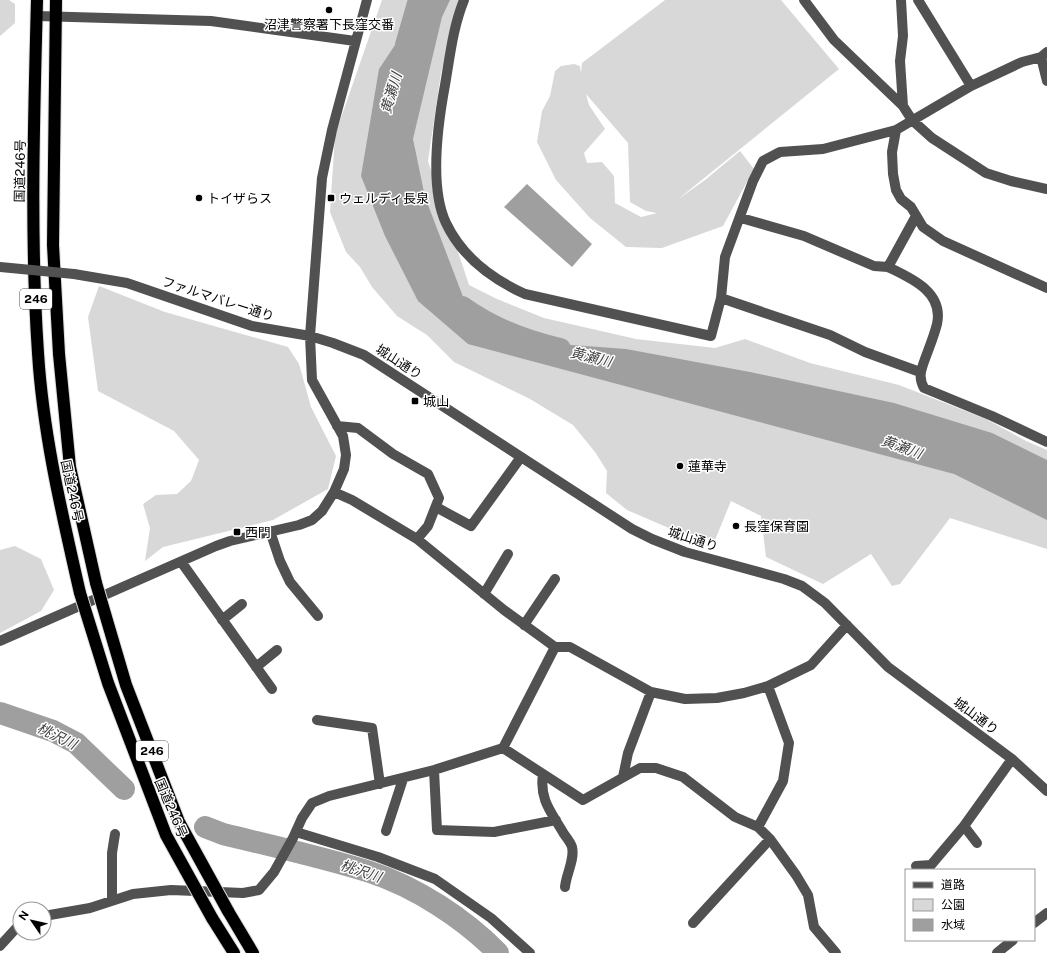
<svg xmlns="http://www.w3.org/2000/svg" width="1047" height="953" font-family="'Public Sans','Noto Sans JP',sans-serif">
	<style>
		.green { fill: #d8d8d8; fill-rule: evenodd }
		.water { fill: #9f9f9f }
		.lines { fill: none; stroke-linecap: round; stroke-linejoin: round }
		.river { stroke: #9f9f9f; stroke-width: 22 }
		.highway-casing { stroke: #dbdbdb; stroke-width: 14 }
		.minor { stroke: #515151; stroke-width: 10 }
		.highway { stroke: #000; stroke-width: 12 }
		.highway-bridge-casing { stroke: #dbdbdb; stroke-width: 14; stroke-linecap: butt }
		.minor-bridge { stroke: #515151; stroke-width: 10 }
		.highway-bridge { stroke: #000; stroke-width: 12 }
		.poi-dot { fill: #000; stroke: #fff; stroke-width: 1.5 }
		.labels { text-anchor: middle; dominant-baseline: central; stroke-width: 3; stroke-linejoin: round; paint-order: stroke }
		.shield { fill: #fff; stroke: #4c4c4c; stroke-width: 1 }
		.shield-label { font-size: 12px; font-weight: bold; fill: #000 }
		.poi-label { font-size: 13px; fill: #000; stroke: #fff; text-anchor: start }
		.street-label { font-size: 13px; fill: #000; stroke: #fff }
		.water-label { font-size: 14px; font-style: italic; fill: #404040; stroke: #fff }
	</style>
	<rect width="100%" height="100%" fill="#fff"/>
	<!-- green -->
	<path class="green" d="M 0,0 L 9,0 L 15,4 L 15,23 L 0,36 Z
		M 382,0 L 460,0 L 441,73 L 428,161 L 469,285 L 497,299 L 544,318 L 636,339 L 715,348 L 745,339 L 810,363 L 899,385 L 986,419 L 1026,441 L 1047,450 L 1047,549 L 950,518 L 900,584 L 892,586 L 871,554 L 823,584 L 766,557 L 761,516 L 731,501 L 715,540 L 671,529 L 627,510 L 606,493 L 607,471 L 595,452 L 573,425 L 530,399 L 454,362 L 427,335 L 397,316 L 372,287 L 360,267 L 346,252 L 330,212 L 335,135 Z
		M 665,0 L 781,0 L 839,69 L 677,200 L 705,180 L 740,151 L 754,169 L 723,226 L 662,248 L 626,247 L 590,218 L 556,180 L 537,142 L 542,111 L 550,96 L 555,71 L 561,66 L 574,64 L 580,66 L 581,73 L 582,63 ZM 586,94 L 628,143 L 630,202 L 646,211 L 657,213 L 641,217 L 615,203 L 614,176 L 602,162 L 587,163 L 584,153 L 605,129 L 589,105 Z
		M 99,286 L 165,312 L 288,347 L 299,364 L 311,407 L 336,456 L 328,489 L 273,520 L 163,547 L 145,561 L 150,528 L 143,504 L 156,495 L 177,494 L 191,481 L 199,460 L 174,431 L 98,391 L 88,317 Z
		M 15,546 L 41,559 L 54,590 L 41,611 L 0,633 L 0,550 Z"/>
	<!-- water -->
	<path class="water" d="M 425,0 L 450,0 L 442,17 L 413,139 L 425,197 L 465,302 L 506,340 L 626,349 L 750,372 L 894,403 L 992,433 L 1047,460 L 1047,520 L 954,474 L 468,344 L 418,301 L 385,236 L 361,176 L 379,69 Z
		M 527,184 L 592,244 L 572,267 L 504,207 Z"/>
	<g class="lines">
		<!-- river -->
		<path class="river" d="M 406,45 L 419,0
			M 462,307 C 491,328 525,341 560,349
			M 0,713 L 53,731 L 76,743 L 124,789
			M 205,827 L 223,834 C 272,846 322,857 370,872 C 416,887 465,919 498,953"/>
		<!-- highway casing -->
		<g class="highway-casing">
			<path id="highway" d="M 37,0 C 34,117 30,236 38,353 C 43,434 62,514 80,593
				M 56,0 L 53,245 L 59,354 L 70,467 L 96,583
				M 228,911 L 253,953
				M 212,918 L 234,953"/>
		</g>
		<!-- minor -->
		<path class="minor" d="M 464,0 C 453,27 450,56 445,85 C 438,123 429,187 446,223 C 462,257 492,279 525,294 L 711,336 L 721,298 L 725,257 L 753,181 L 763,161 L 780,152 L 823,149 L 896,130 L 971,86 L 1022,62 L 1041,57 L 1047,52
			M 804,0 L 834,40 L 903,106 L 912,120 L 932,138 L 986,173 L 1011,181 L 1047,189
			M 901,0 L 903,36 L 900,61 L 903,106
			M 918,0 L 971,86
			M 37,16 L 211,21 L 355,41
			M 1041,57 L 1047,81
			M 896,130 L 892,152 L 893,174 L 896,190 L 901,199 L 911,207 L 923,227 L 943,241 L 1047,288
			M 741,218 L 804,236 L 874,266 L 888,267 L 916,216
			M 888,267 C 911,278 944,292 937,324 C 934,336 929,348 925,359 C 921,370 918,377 924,388 L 992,416 L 1047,442
			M 74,274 L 127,283 L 252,326 L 310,336 L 333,343 L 364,355 L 632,529 L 652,539 L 685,552 L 784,579 L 802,586 L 825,603 L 888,667 L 1012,759 L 1047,791
			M 721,298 L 830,335 L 865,352 L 920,372
			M 337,426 L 358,428 L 393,454 L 428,474 L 439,498 L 428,526 L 417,539
			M 334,492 L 352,500 L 417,539 L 504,610 L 555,647 L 570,647 L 651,692 L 685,699 L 717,698 L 744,693 L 768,686 L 811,665 L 847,625
			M 436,507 L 471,526 L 521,457
			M 270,531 L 280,561 L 290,582 L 318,616
			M 182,563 L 272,689
			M 484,594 L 508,554
			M 222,620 L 242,604
			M 524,625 L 555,579
			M 0,641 L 216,546 L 230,541 L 299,525 L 312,520 L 322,511 L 334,492 L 344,469 L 346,455 L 343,436 L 312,380 L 310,336 L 322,178 L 332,130 L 367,0
			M 256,667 L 277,650
			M 317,720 L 372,728 L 380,784
			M 503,748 L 583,800 L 640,768 L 656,768 L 683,777 L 735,817 L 758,827 L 770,839 L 796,875 L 808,895 L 814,927 L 836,953
			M 434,770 L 437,830 L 494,832 L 556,820
			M 543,774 C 539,800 552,813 564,834 C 567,838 571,843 572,847 C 575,860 566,874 565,887
			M 623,777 L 628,753 L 651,692
			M 964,826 L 977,843
			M 758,827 L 783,781 L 789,743 L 768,686
			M 386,831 L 403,779
			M 296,832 L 378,857 L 435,879 L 491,918 L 530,953
			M 916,866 L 931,865 L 964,826 L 1012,759
			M 112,901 L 112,853 L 115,834
			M 44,916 L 90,908 L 133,894 L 171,890 L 243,893 L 259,890 L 274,872 L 293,838 L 302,818 L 312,803 L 329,796 L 434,770 L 503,748 L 555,647
			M 693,923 L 770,839
			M 1034,923 L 1047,913
			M 0,946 L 20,924
			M 997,953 L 1013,940"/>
		<!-- highway -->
		<use href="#highway" class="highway"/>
		<!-- highway-bridge casing -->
		<g class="highway-bridge-casing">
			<path id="highway-bridge" d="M 96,583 L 126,685 L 179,822 L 228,911
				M 80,593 L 108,683 L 166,835 L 212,918"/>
		</g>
		<!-- minor-bridge -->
		<path class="minor-bridge" d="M 0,267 L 74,274"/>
		<!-- highway-bridge -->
		<use href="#highway-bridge" class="highway-bridge"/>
	</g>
	<!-- markers -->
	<g class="poi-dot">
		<circle cx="329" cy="10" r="4"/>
		<circle cx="199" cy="198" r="4"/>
		<rect x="327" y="194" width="8" height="8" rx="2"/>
		<rect x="411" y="397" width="8" height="8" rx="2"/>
		<circle cx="680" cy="466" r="4"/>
		<circle cx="736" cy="526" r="4"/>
		<rect x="233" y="528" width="8" height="8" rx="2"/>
	</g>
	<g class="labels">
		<!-- shield labels -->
		<g class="shield">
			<rect x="20" y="289" width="32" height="20" rx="3"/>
			<rect x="136" y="741" width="32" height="20" rx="3"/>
		</g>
		<g class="shield-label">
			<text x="36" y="299">246</text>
			<text x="152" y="751">246</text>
		</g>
		<!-- poi labels -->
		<g class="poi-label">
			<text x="329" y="24" text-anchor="middle">沼津警察署下長窪交番</text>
			<text x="207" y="198">トイザらス</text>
			<text x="339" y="198">ウェルディ長泉</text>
			<text x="423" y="401">城山</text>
			<text x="688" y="466">蓮華寺</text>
			<text x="744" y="526">長窪保育園</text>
			<text x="245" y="532">西門</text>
		</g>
		<!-- street labels -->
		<g class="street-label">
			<text transform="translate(20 171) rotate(-89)">国道246号</text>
			<text transform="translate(218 299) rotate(18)">ファルマバレー通り</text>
			<text transform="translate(399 362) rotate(33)">城山通り</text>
			<text transform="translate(72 491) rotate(78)">国道246号</text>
			<text transform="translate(693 539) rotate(18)">城山通り</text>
			<text transform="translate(976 716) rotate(37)">城山通り</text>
			<text transform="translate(171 808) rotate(67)">国道246号</text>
		</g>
		<!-- water labels -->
		<g class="water-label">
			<text transform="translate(391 93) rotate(-74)">黄瀬川</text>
			<text transform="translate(591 357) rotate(14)">黄瀬川</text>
			<text transform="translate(902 447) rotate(20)">黄瀬川</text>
			<text transform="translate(57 736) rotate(26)">桃沢川</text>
			<text transform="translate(361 871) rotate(18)">桃沢川</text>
		</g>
	</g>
	<!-- legend -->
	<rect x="905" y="869" width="130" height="72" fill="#ffffff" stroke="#999999"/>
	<rect x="913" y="882" width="20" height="6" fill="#515151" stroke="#999999"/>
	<text x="941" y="889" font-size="12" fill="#000000">道路</text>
	<rect x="913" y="899" width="20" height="12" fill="#d8d8d8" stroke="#999999"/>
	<text x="941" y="909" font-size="12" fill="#000000">公園</text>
	<rect x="913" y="919" width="20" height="12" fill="#9f9f9f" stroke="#999999"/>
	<text x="941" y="929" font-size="12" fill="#000000">水域</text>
	<!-- north arrow -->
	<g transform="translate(32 921) rotate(304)"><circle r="19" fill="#ffffff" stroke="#999999"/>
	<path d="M0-3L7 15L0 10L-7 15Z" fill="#000000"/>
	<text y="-6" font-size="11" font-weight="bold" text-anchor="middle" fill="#000000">N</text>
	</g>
</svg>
